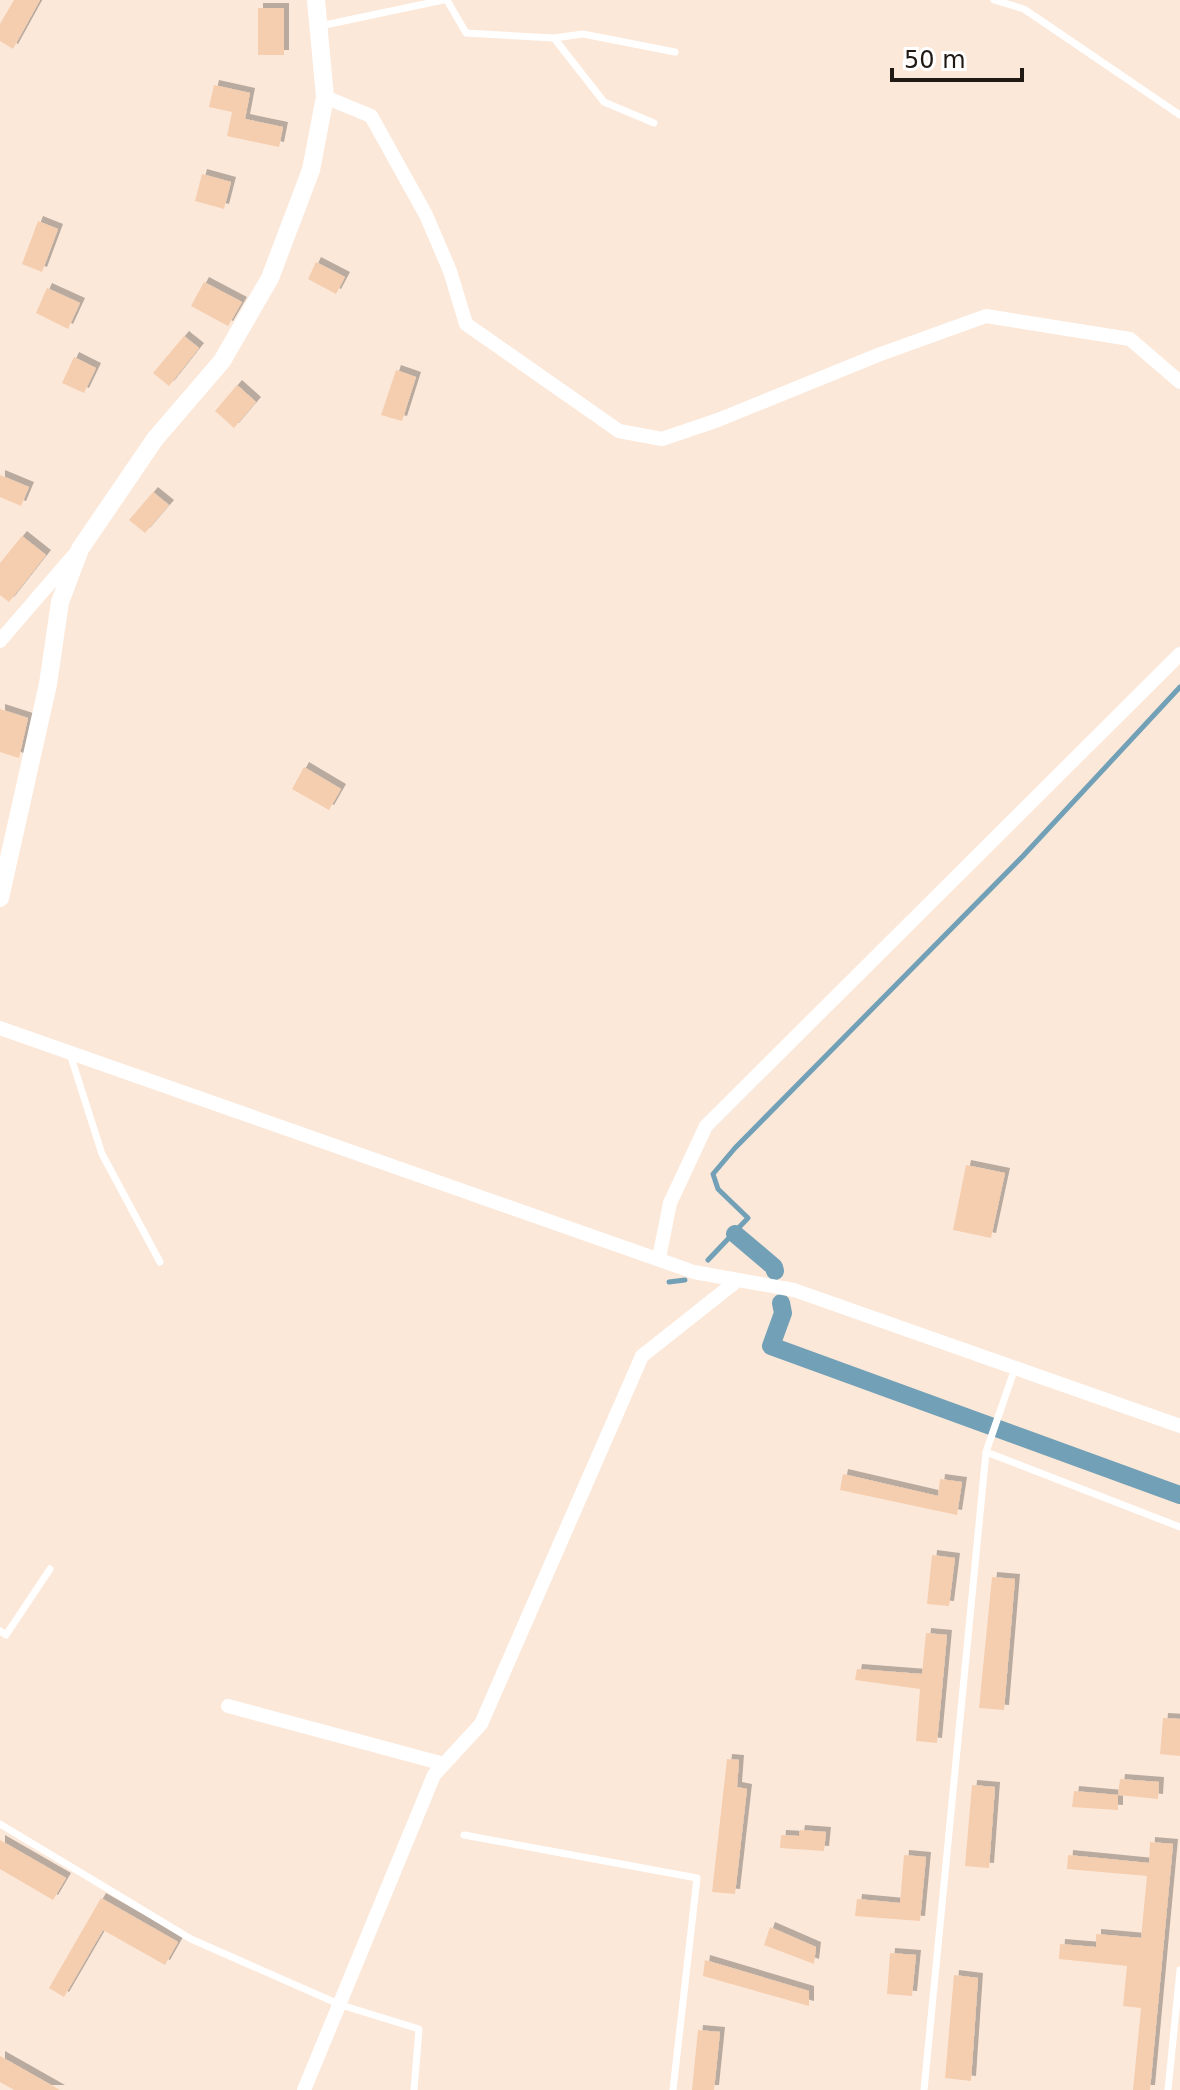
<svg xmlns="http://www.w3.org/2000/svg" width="1180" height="2090" font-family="'DejaVu Sans',sans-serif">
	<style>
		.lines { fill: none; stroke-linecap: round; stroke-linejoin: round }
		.stream { stroke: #71a0b7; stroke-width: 5 }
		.canal { stroke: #71a0b7; stroke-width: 18 }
		.building { fill: #f5ceaf; filter: url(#shadow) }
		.service { stroke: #fff; stroke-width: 7 }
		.minor { stroke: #fff; stroke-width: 14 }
		.tertiary { stroke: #fff; stroke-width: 18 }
	</style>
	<defs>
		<filter id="shadow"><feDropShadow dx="5" dy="-5" stdDeviation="0" flood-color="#0004"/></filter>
	</defs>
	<rect width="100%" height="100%" fill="#fce8d9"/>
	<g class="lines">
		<!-- stream -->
		<path class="stream" d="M 708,1260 L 748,1218 L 718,1189 L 713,1174 L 735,1148 L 1023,856 L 1180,687
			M 669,1282 L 685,1280"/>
		<!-- canal -->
		<path class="canal" d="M 735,1234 L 774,1267 L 775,1271
			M 781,1303 L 783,1313 L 771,1346 L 1180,1495"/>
	</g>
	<!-- building -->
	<path class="building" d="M 14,0 L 40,0 L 13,49 L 0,41 L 0,24 Z
		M 258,8 L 284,8 L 284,55 L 258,55 Z
		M 214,85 L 250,93 L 245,119 L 283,127 L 279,147 L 227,136 L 232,112 L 209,107 Z
		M 202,174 L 231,182 L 224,209 L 195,201 Z
		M 38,221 L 58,229 L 42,272 L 22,264 Z
		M 316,262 L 345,277 L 336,294 L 308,279 Z
		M 204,282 L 242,302 L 228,326 L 191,306 Z
		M 47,288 L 80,303 L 68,329 L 36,313 Z
		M 184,336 L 199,348 L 169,386 L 153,373 Z
		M 74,357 L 96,368 L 84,393 L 62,383 Z
		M 396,370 L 416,377 L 402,421 L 381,415 Z
		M 237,385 L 256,402 L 234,428 L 215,411 Z
		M 0,475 L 29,487 L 21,506 L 0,497 Z
		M 153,492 L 169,505 L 145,533 L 129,520 Z
		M 22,536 L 46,555 L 9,602 L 0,595 L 0,563 Z
		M 0,709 L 28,718 L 19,758 L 0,752 Z
		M 304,767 L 341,789 L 329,810 L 292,789 Z
		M 966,1165 L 1005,1173 L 991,1238 L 953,1230 Z
		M 843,1474 L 938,1496 L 940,1479 L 962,1482 L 957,1515 L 840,1490 Z
		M 932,1555 L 955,1558 L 949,1606 L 927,1604 Z
		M 992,1577 L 1015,1579 L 1004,1710 L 979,1708 Z
		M 926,1633 L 947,1635 L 937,1743 L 916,1741 L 920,1689 L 855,1680 L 857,1669 L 922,1674 Z
		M 1163,1718 L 1180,1719 L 1180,1756 L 1160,1754 Z
		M 727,1759 L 739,1760 L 737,1787 L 747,1789 L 735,1894 L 712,1892 Z
		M 1120,1779 L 1159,1782 L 1158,1799 L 1118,1795 Z
		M 972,1785 L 995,1787 L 989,1868 L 965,1866 Z
		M 1074,1791 L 1118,1795 L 1118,1810 L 1072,1807 Z
		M 800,1830 L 826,1832 L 824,1851 L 780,1848 L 781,1835 L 799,1836 Z
		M 0,1840 L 66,1878 L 53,1900 L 0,1869 Z
		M 1150,1842 L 1173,1844 L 1150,2090 L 1133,2090 L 1141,2008 L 1123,2006 L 1127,1966 L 1059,1959 L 1060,1944 L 1096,1947 L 1096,1934 L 1141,1938 L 1147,1876 L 1067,1869 L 1068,1855 L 1149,1863 Z
		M 904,1855 L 926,1857 L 920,1921 L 855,1916 L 857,1899 L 900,1903 Z
		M 101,1898 L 178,1942 L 165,1965 L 103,1930 L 64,1997 L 49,1988 Z
		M 770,1927 L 816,1947 L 814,1964 L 764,1945 Z
		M 890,1953 L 916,1955 L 912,1996 L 887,1994 Z
		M 705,1960 L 809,1991 L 809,2006 L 703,1976 Z
		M 954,1975 L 978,1978 L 971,2081 L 945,2078 Z
		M 698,2030 L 720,2032 L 714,2090 L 692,2090 Z
		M 0,2056 L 60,2090 L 14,2090 L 0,2082 Z"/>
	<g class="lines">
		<!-- service -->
		<path class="service" d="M 447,0 L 466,33 L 554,38 L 583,34 L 675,52
			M 994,0 L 1024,9 L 1180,115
			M 320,26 L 443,0
			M 554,38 L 604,102 L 654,123
			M 70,1054 L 102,1154 L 160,1262
			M 986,1452 L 1180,1527
			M 0,1631 L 6,1635 L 50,1569
			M 0,1824 L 191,1939 L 341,2005 L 419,2029 L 414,2090
			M 464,1835 L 697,1878 L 673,2090
			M 924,2090 L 986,1452 L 1015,1368
			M 1168,2090 L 1180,1970"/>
		<!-- minor -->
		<path class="minor" d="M 325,97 L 371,116 L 426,215 L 450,271 L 466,324 L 619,431 L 662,439 L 718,420 L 878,355 L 986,316 L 1130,339 L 1180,382
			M 0,641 L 74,555
			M 0,1028 L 694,1272 L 794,1290 L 1180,1426
			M 659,1258 L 670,1203 L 706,1126 L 1180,654
			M 228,1706 L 444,1764
			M 304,2090 L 434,1775 L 481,1724 L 642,1356 L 738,1280"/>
		<!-- tertiary -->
		<path class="tertiary" d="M 0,898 L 48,684 L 60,602 L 80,549 L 155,439 L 222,361 L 270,278 L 311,170 L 325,97 L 316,0"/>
	</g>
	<!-- scale -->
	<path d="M892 68v12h130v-12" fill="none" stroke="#201914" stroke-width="4"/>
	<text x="904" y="68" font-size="24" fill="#201914" stroke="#ffffff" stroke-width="6" paint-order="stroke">50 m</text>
</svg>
